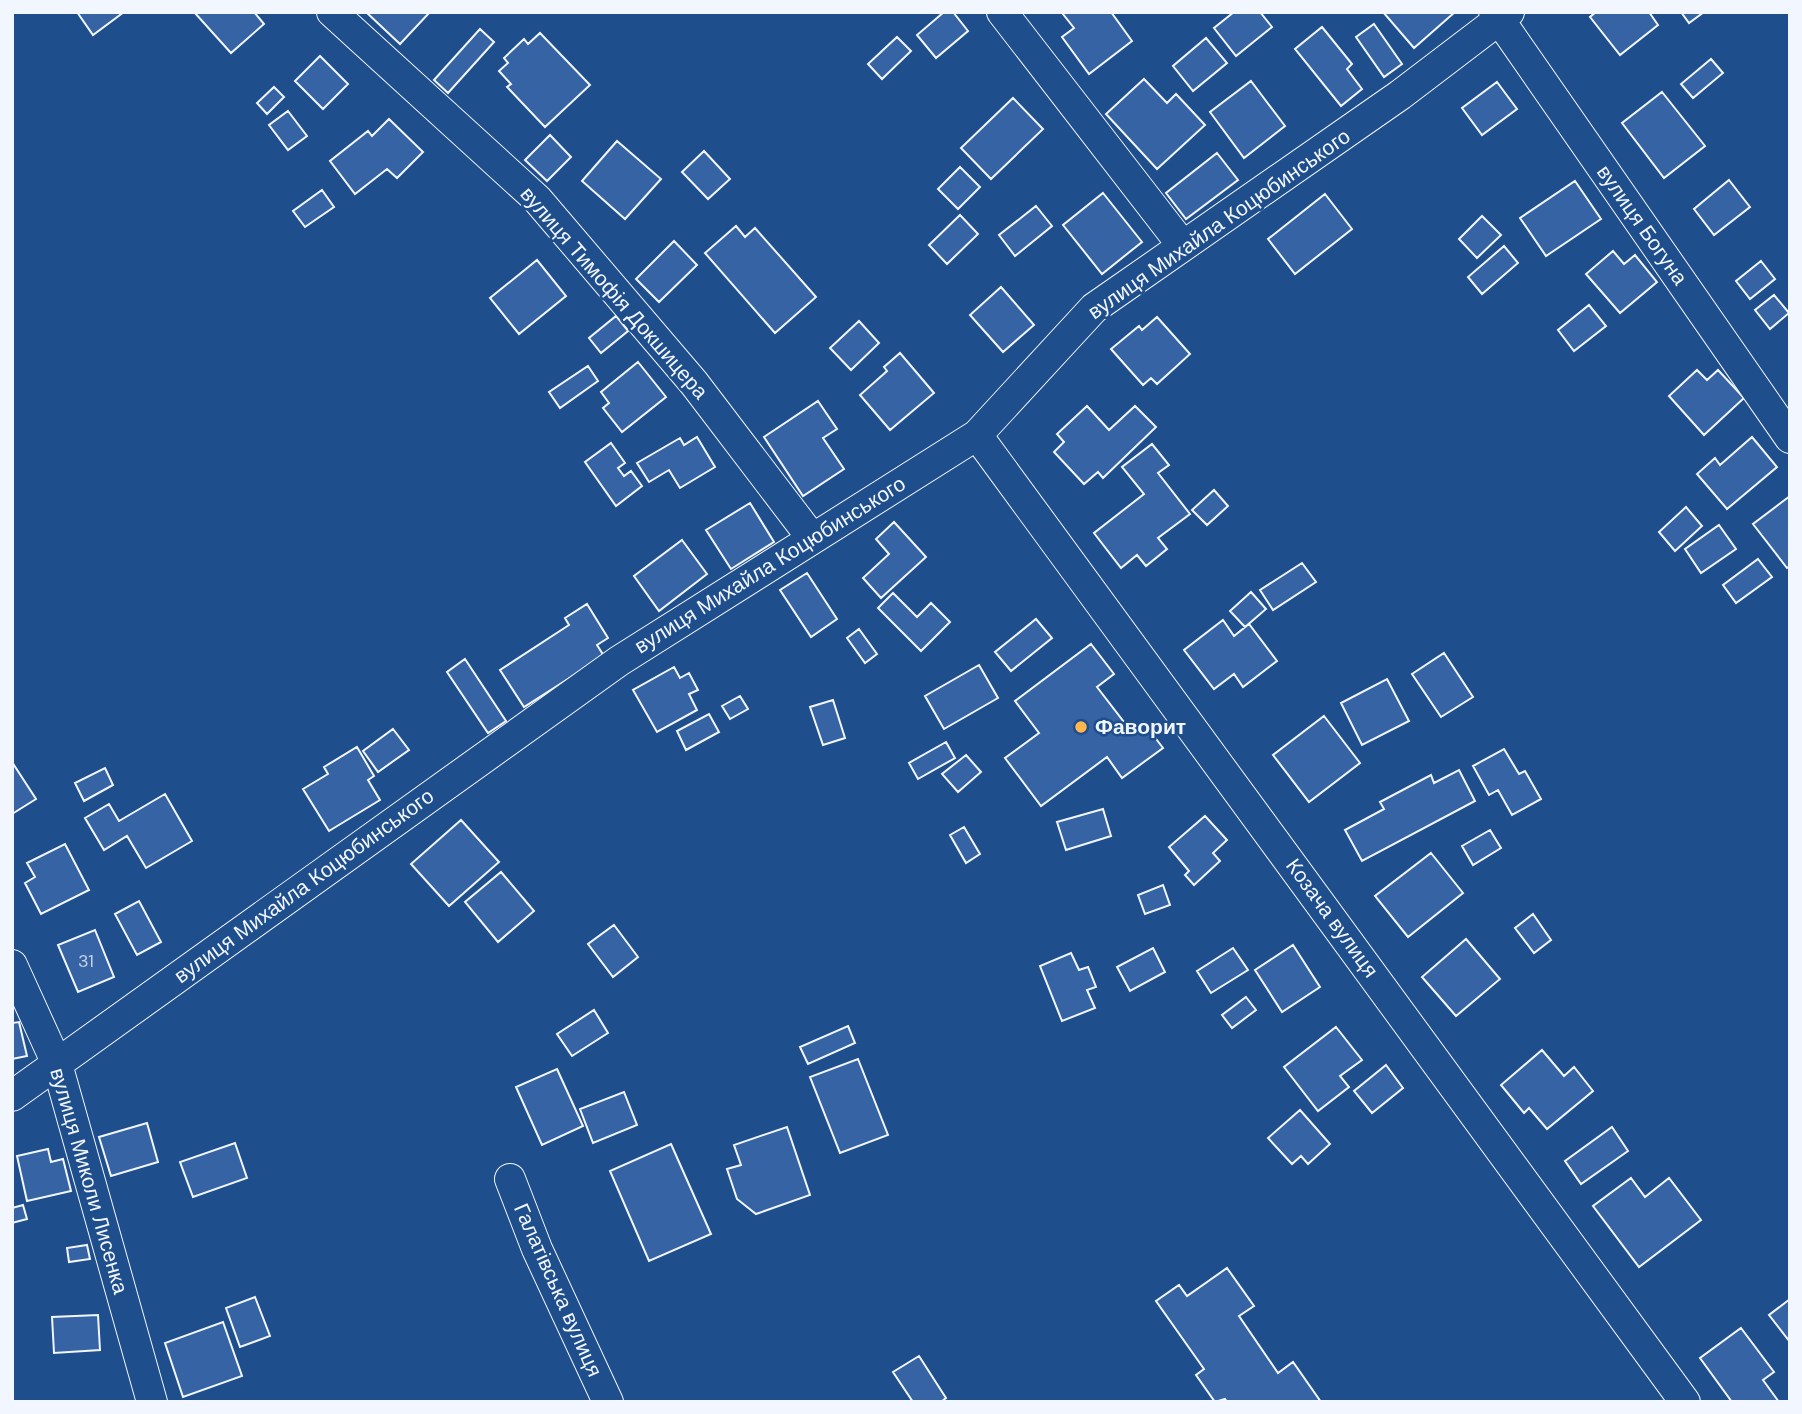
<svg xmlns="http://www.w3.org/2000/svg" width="1802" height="1414" font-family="'DM Sans',sans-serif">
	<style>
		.building { fill: #3563a3; stroke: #f2f6ff; stroke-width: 2 }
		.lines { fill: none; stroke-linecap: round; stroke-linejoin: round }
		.minor-casing { stroke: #f2f6ff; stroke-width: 32 }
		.minor { stroke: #1f4e8c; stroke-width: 30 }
		.poi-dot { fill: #ffb74d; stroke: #1f4e8c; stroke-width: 2.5 }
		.labels { text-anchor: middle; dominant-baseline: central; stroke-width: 5; stroke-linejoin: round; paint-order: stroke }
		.number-label { font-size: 18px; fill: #c3d1e8 }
		.street-label { font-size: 21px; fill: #f2f6ff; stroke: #1f4e8c }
		.poi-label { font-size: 21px; font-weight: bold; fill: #f2f6ff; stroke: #1f4e8c; text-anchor: start }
	</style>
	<rect width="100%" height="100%" fill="#1f4e8c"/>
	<!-- building -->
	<path class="building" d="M 77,12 L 124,12 L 93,35 Z
		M 194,12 L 254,12 L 264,24 L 231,53 Z
		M 366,12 L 430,12 L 400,44 Z
		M 944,12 L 953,12 L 968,31 L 936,58 L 917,35 Z
		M 1065,12 L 1111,12 L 1132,41 L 1089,74 L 1062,37 L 1074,28 L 1063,14 Z
		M 1234,12 L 1260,12 L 1272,27 L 1236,56 L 1214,28 Z
		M 1383,12 L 1455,12 L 1414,48 Z
		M 1596,12 L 1649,12 L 1658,25 L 1620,55 L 1590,17 Z
		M 1681,12 L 1704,12 L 1689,23 Z
		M 1374,24 L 1402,64 L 1384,77 L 1356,37 Z
		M 1322,27 L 1352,64 L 1347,69 L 1362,89 L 1341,106 L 1295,49 Z
		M 480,29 L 494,42 L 448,93 L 434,80 Z
		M 540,33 L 590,85 L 545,127 L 507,87 L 511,84 L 499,71 L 508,63 L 504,58 L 524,39 L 528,44 Z
		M 897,37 L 911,51 L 882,79 L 868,64 Z
		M 1206,38 L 1227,63 L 1193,91 L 1173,66 Z
		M 320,56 L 348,84 L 323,109 L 295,81 Z
		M 1711,59 L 1723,73 L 1693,98 L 1681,84 Z
		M 1144,79 L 1167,103 L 1176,94 L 1205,125 L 1157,169 L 1106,114 Z
		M 1251,81 L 1285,126 L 1244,158 L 1210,112 Z
		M 1497,82 L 1517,109 L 1482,135 L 1462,108 Z
		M 274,87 L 284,97 L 267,114 L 257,103 Z
		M 1662,92 L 1705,146 L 1664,178 L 1622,123 Z
		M 1013,98 L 1043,129 L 991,179 L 961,148 Z
		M 288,111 L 307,136 L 288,150 L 269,125 Z
		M 389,119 L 423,152 L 397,178 L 387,169 L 355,194 L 330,161 L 368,131 L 372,136 Z
		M 550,135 L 571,157 L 547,181 L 525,160 Z
		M 617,141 L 661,179 L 625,219 L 582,181 Z
		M 704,151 L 730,179 L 708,199 L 682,172 Z
		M 1217,153 L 1238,180 L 1186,219 L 1166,193 Z
		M 960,167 L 980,187 L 958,209 L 938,189 Z
		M 1729,180 L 1750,207 L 1714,235 L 1694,209 Z
		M 1575,181 L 1601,219 L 1546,256 L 1520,218 Z
		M 322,190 L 334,207 L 305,227 L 293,211 Z
		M 1103,193 L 1142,242 L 1102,274 L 1063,225 Z
		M 1325,194 L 1352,229 L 1295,274 L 1268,239 Z
		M 1036,206 L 1052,226 L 1015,256 L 999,235 Z
		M 960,215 L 978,234 L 947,264 L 929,245 Z
		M 1482,216 L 1501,235 L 1477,258 L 1459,239 Z
		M 736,226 L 745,237 L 755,228 L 816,297 L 775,333 L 705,253 Z
		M 674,241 L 697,265 L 659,302 L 636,279 Z
		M 1504,246 L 1518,263 L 1482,294 L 1468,277 Z
		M 1613,251 L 1624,264 L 1635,255 L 1657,282 L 1620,313 L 1586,274 Z
		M 537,260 L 566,296 L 519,334 L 490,298 Z
		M 1761,261 L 1775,279 L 1750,299 L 1736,281 Z
		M 1001,287 L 1034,325 L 1003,352 L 970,315 Z
		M 1774,295 L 1789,313 L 1770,329 L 1755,310 Z
		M 1589,305 L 1606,326 L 1574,351 L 1558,330 Z
		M 616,316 L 628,331 L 601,353 L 589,338 Z
		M 1157,317 L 1190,354 L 1157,384 L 1151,378 L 1143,385 L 1111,349 L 1139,326 L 1142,330 Z
		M 859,321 L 879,343 L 851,370 L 830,348 Z
		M 900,353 L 934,393 L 890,430 L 860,395 L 887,371 L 884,367 Z
		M 638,362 L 666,397 L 622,432 L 603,408 L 609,403 L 601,392 Z
		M 588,366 L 598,381 L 560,408 L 549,392 Z
		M 1697,370 L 1707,380 L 1718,370 L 1744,398 L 1704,435 L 1669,396 Z
		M 818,401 L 837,429 L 823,438 L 844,469 L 803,496 L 764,437 Z
		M 1087,406 L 1109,430 L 1135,406 L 1156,427 L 1103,478 L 1098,472 L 1084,484 L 1054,452 L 1064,442 L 1057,434 Z
		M 697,437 L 715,467 L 680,488 L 669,470 L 649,482 L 637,463 L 680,438 L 684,445 Z
		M 1752,437 L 1777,467 L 1727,509 L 1697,474 L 1715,458 L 1720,465 Z
		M 611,443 L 625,463 L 618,468 L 624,476 L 631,471 L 642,486 L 616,506 L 585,462 Z
		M 1152,444 L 1169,465 L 1158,473 L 1190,514 L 1158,538 L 1167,549 L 1146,566 L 1137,555 L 1121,568 L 1094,533 L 1144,494 L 1122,467 Z
		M 1214,490 L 1228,506 L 1207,525 L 1192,510 Z
		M 1790,496 L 1790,566 L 1787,568 L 1753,524 Z
		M 750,503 L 774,542 L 731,569 L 706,530 Z
		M 1686,507 L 1702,526 L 1675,551 L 1659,532 Z
		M 894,522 L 926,557 L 881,598 L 863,578 L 889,554 L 876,539 Z
		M 1719,525 L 1736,549 L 1701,573 L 1685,549 Z
		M 682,540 L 707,574 L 659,611 L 634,576 Z
		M 1758,559 L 1772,577 L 1736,603 L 1723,585 Z
		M 1302,563 L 1316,582 L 1273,610 L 1260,590 Z
		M 807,573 L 837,619 L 811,637 L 780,590 Z
		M 1251,592 L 1266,609 L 1245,627 L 1230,611 Z
		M 893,593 L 917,617 L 931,603 L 950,622 L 921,651 L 878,608 Z
		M 587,604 L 608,638 L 597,645 L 604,656 L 524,707 L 500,670 L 569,625 L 565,618 Z
		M 1036,619 L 1052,638 L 1011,671 L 995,652 Z
		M 1223,620 L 1234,636 L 1249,624 L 1277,661 L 1243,687 L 1234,674 L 1214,689 L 1184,650 Z
		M 859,629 L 877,654 L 865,663 L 847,638 Z
		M 1091,644 L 1114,674 L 1097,687 L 1131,731 L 1143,722 L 1163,748 L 1122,778 L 1107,757 L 1041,806 L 1005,758 L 1039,733 L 1015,701 Z
		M 1444,653 L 1473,697 L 1441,717 L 1412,674 Z
		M 465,659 L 506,721 L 488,733 L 447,672 Z
		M 979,665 L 998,698 L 944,729 L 925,696 Z
		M 674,667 L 680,678 L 689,673 L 698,690 L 689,694 L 697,710 L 657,732 L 633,690 Z
		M 1387,679 L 1409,721 L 1362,745 L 1341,703 Z
		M 740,696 L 748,709 L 730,719 L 722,706 Z
		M 833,700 L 845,738 L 823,745 L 810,707 Z
		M 709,714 L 719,732 L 686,750 L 677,731 Z
		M 1324,716 L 1360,763 L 1309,802 L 1273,755 Z
		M 393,729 L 409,750 L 378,772 L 363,751 Z
		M 946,742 L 955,758 L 918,779 L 909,763 Z
		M 357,747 L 374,776 L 368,780 L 380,800 L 329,831 L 303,789 L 328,774 L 324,767 Z
		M 1504,749 L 1519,774 L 1525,771 L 1541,799 L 1512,815 L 1498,790 L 1489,795 L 1473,766 Z
		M 966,755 L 981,772 L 958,792 L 942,774 Z
		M 12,762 L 36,799 L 12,814 Z
		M 105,768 L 113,785 L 84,801 L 75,783 Z
		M 1459,770 L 1475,801 L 1362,861 L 1345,830 L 1384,809 L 1380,802 L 1431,775 L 1434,783 Z
		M 165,794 L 192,841 L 146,868 L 127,836 L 104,850 L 85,818 L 109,804 L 119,821 Z
		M 1103,809 L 1111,836 L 1066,850 L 1057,822 Z
		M 1205,816 L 1227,840 L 1213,853 L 1220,861 L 1194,885 L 1185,875 L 1189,871 L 1169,847 Z
		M 461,820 L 499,862 L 449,906 L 411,864 Z
		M 964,827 L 980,854 L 966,863 L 950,835 Z
		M 1490,830 L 1501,848 L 1473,865 L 1462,846 Z
		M 65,844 L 89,890 L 41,914 L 25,883 L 35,877 L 27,863 Z
		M 1431,853 L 1463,893 L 1408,937 L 1375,896 Z
		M 501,872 L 534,911 L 498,942 L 465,902 Z
		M 1163,885 L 1170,905 L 1145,914 L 1138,895 Z
		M 139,901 L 161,942 L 137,955 L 115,914 Z
		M 1533,914 L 1551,940 L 1534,953 L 1515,928 Z
		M 614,925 L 638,957 L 613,977 L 588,944 Z
		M 95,930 L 114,977 L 78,992 L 58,945 Z
		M 1466,939 L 1500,979 L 1456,1016 L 1422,977 Z
		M 1293,945 L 1320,987 L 1282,1012 L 1255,970 Z
		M 1153,948 L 1165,972 L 1130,991 L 1117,967 Z
		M 1233,948 L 1248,970 L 1211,993 L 1197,971 Z
		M 1071,953 L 1079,970 L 1088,967 L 1096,987 L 1087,990 L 1095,1008 L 1062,1021 L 1040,966 Z
		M 1246,997 L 1256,1010 L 1232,1028 L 1222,1015 Z
		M 594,1010 L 608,1033 L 572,1056 L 557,1034 Z
		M 19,1022 L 27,1056 L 12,1059 L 12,1023 Z
		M 848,1026 L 855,1043 L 808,1064 L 800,1047 Z
		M 1336,1027 L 1362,1060 L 1340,1076 L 1349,1087 L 1318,1111 L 1284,1067 Z
		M 1542,1050 L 1564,1076 L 1574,1067 L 1593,1091 L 1547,1129 L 1529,1108 L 1524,1113 L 1501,1085 Z
		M 858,1059 L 888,1135 L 840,1153 L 810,1077 Z
		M 1386,1065 L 1403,1088 L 1372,1113 L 1354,1091 Z
		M 557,1069 L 583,1126 L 542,1145 L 516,1087 Z
		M 624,1092 L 637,1125 L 593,1143 L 580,1109 Z
		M 1300,1110 L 1330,1144 L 1308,1164 L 1301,1156 L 1292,1164 L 1268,1138 Z
		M 147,1123 L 158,1162 L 111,1176 L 99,1137 Z
		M 787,1127 L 810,1195 L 756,1214 L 737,1199 L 727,1169 L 741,1165 L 734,1145 Z
		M 1612,1127 L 1628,1151 L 1581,1184 L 1565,1161 Z
		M 235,1143 L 247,1178 L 193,1197 L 180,1162 Z
		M 671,1144 L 711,1234 L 649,1261 L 610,1171 Z
		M 48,1149 L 51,1162 L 63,1159 L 71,1191 L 27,1201 L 17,1156 Z
		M 1631,1178 L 1645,1197 L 1669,1178 L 1701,1220 L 1639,1267 L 1593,1206 Z
		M 23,1205 L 27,1219 L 12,1223 L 12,1208 Z
		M 87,1245 L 90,1259 L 69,1262 L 67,1248 Z
		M 1227,1268 L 1254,1306 L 1239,1316 L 1278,1373 L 1293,1362 L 1321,1402 L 1227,1402 L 1225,1399 L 1215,1402 L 1196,1375 L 1204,1369 L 1156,1301 L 1179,1285 L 1187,1296 Z
		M 255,1297 L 270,1336 L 240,1347 L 226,1308 Z
		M 1790,1299 L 1790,1342 L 1769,1315 Z
		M 98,1315 L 100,1350 L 54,1353 L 52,1317 Z
		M 223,1322 L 242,1376 L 183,1397 L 165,1343 Z
		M 1741,1328 L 1774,1372 L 1763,1380 L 1779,1402 L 1732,1402 L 1700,1358 Z
		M 919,1356 L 946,1398 L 941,1402 L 913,1402 L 893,1372 Z"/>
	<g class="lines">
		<!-- minor casing -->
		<g class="minor-casing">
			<path id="minor" d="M 332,12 L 537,199 L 694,383 L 812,538
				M 1002,12 L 1183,246
				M 1494,12 L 1790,438
				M 977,435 L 1685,1402
				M 12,965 L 57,1064 L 152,1402
				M 12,1096 L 619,661 L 977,435 L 1094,308 L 1400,95 L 1509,12
				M 510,1179 L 537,1249 L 608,1402"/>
		</g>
		<!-- minor -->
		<use href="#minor" class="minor"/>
	</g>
	<!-- markers -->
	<circle class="poi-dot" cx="1081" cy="727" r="7"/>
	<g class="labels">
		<!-- number labels -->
		<g class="number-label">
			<text x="86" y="961">31</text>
		</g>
		<!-- street labels -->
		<g class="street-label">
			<text transform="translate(1219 224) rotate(-35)">вулиця Михайла Коцюбинського</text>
			<text transform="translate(1642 225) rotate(55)">вулиця Богуна</text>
			<text transform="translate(614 293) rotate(49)">вулиця Тимофія Докшицера</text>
			<text transform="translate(770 565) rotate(-32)">вулиця Михайла Коцюбинського</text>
			<text transform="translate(304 886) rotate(-36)">вулиця Михайла Коцюбинського</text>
			<text transform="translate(1332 918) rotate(54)">Козача вулиця</text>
			<text transform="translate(89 1181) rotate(74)">вулиця Миколи Лисенка</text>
			<text transform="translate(558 1290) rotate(66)">Галатівська вулиця</text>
		</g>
		<!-- poi labels -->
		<g class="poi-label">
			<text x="1095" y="727">Фаворит</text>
		</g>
	</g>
	<!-- border -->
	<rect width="1802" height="1414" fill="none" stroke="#f2f6ff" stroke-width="28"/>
</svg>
